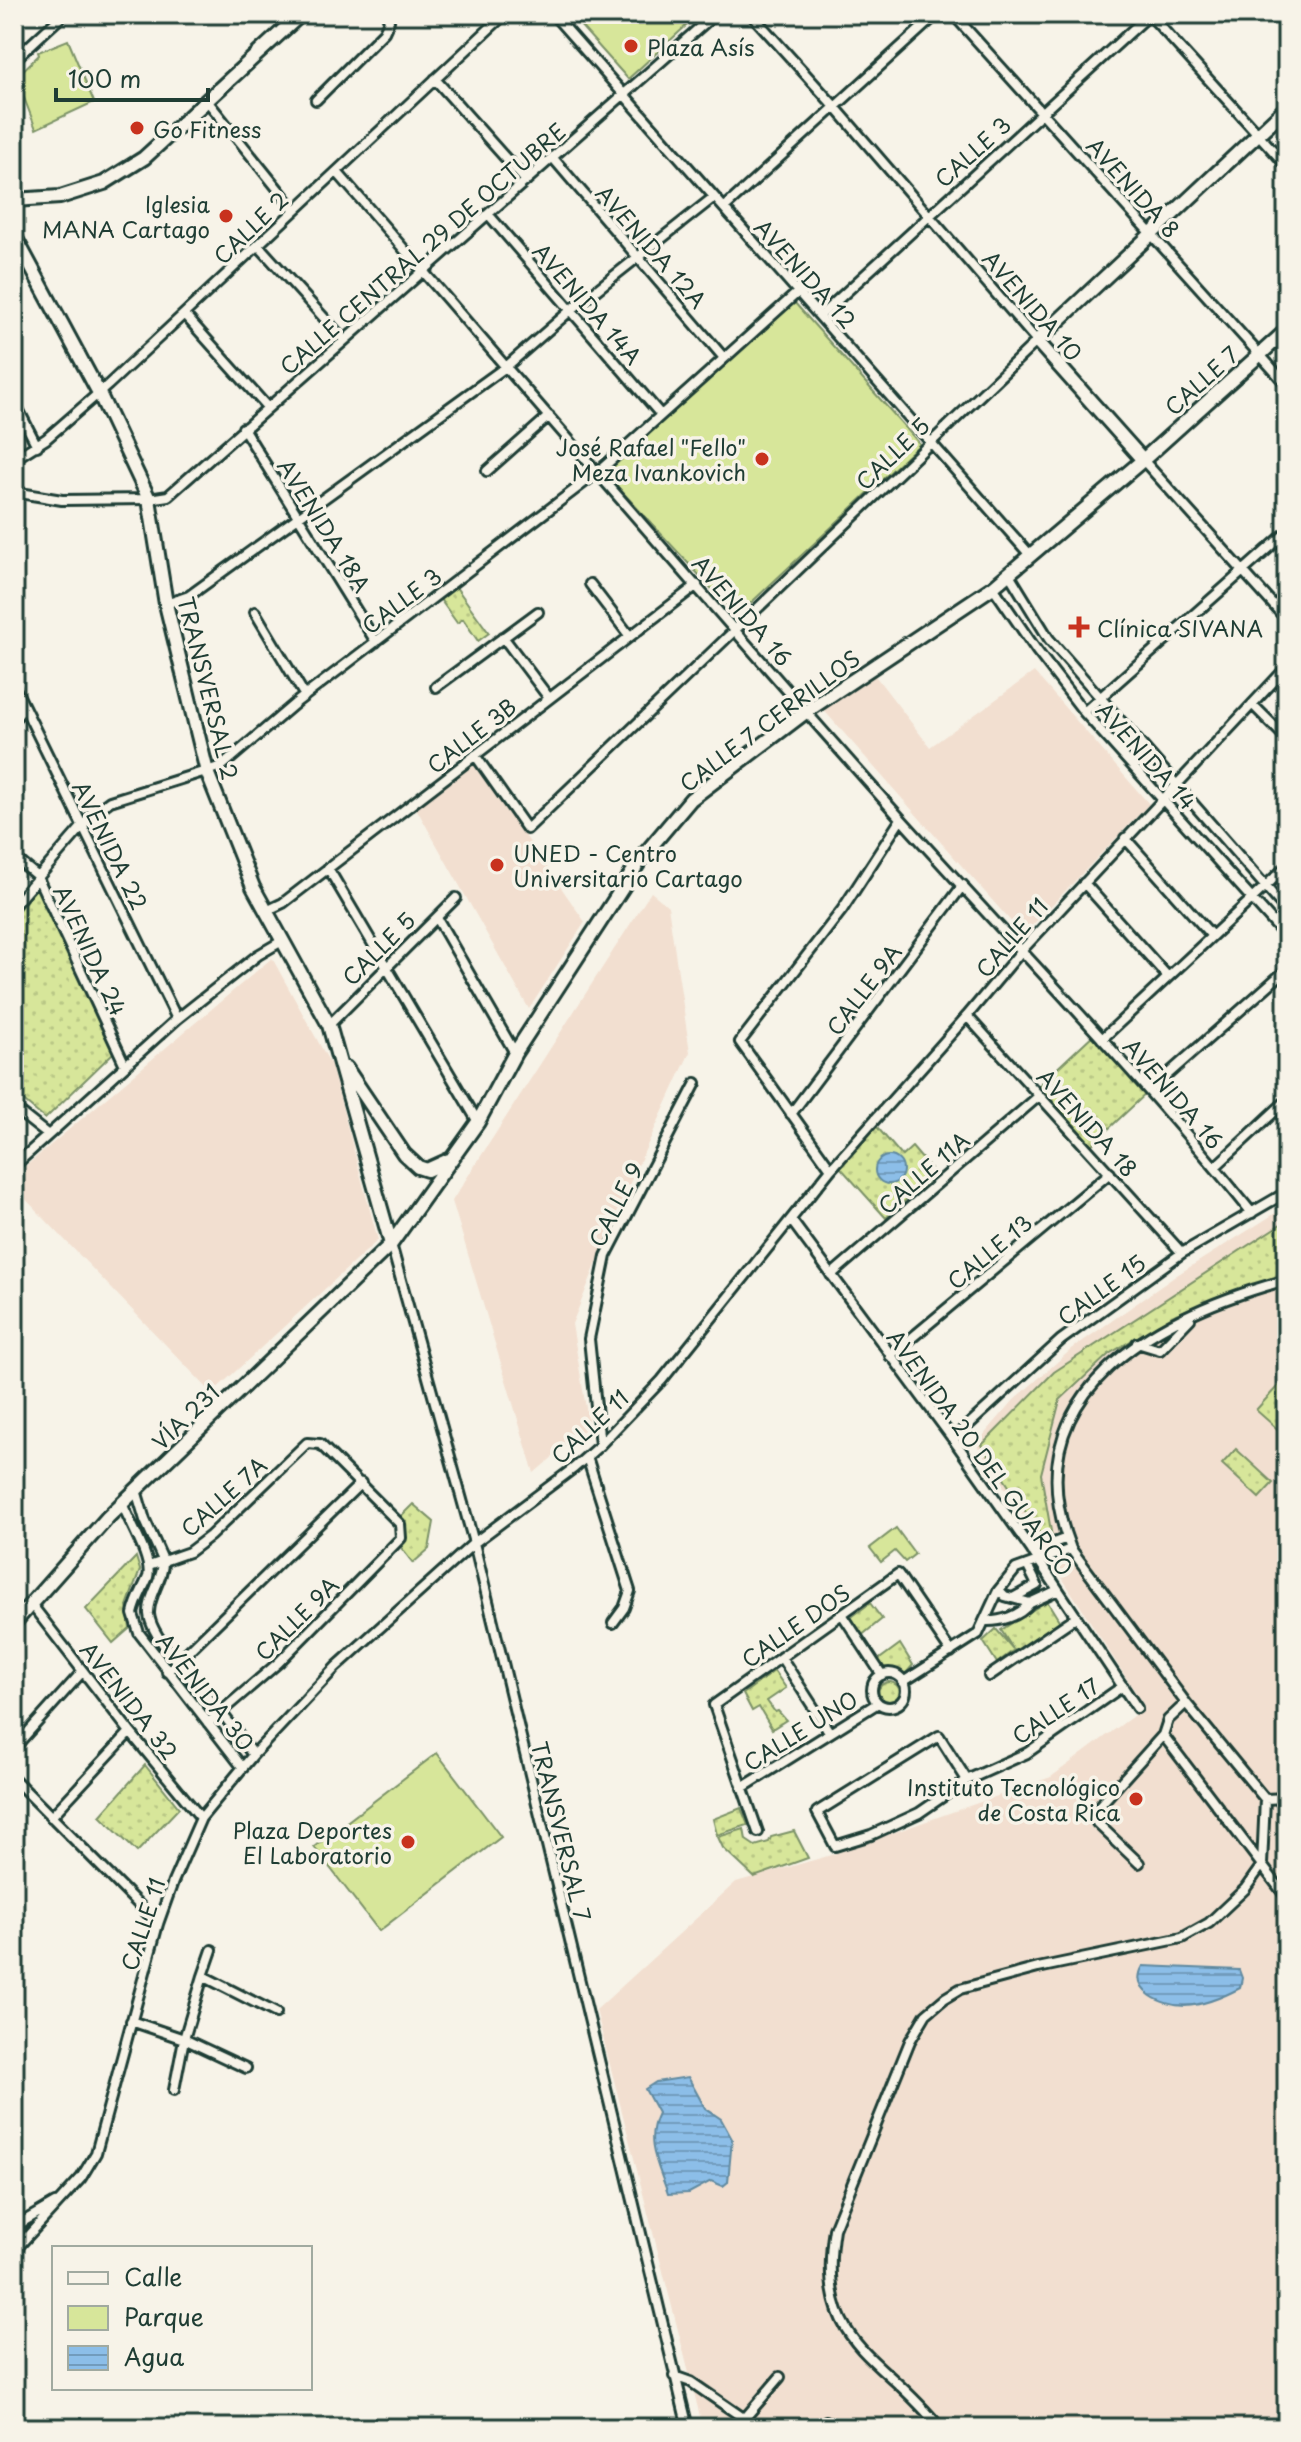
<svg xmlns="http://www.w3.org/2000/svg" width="1301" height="2442" font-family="'Playpen Sans',sans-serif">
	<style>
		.built { fill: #f2dfd0 }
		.green { fill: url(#green-dots); stroke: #7b9267; stroke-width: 2 }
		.pitch { fill: #d7e69a; stroke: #7b9267; stroke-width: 2 }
		.water { fill: url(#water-rules); stroke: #608aa0; stroke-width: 2 }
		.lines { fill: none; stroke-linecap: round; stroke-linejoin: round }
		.street-casing { stroke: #1f3d34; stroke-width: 14 }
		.secondary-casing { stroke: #1f3d34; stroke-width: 18 }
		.street { stroke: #f7f3e8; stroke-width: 8 }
		.secondary { stroke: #f7f3e8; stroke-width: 12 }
		.poi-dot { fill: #c8321e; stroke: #f7f3e8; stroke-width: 3 }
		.labels { text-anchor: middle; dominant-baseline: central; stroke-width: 7; stroke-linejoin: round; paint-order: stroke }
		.poi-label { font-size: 22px; fill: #1f3d34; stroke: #f7f3e8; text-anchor: start }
		.street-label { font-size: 22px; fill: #1f3d34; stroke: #f7f3e8 }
	</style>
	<defs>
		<pattern id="green-dots" width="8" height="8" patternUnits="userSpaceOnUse" patternTransform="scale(2)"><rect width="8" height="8" fill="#d7e69a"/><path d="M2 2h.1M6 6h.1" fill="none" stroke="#b8c685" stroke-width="1.8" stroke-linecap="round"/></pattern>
		<pattern id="water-rules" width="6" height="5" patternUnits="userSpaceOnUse" patternTransform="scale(2)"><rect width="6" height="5" fill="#8cbee8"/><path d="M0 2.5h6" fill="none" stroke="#729cbd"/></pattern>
	</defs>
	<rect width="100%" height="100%" fill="#f7f3e8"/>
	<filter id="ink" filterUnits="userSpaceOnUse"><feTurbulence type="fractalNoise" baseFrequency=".0125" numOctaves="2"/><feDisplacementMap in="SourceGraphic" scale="16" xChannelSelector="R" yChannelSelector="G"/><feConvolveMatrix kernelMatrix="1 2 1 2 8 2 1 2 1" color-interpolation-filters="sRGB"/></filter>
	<g filter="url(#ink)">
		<!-- built -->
		<path class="built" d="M 1034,672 L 1149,804 L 1023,935 L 820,706 L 873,673 L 930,747 Z
			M 474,762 L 585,922 L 529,1009 L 416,808 Z
			M 651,892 L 668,906 L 690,1052 L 624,1196 L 572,1324 L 589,1426 L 534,1473 L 452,1201 Z
			M 272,958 L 331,1065 L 378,1240 L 212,1393 L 14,1187 L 14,1176 Z
			M 1287,1206 L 1287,2428 L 703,2428 L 596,2010 L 736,1882 L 828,1856 L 1051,1777 L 1145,1707 L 976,1444 L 1014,1400 L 1073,1348 L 1177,1275 Z"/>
		<!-- green -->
		<path class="green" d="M 453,583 L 489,633 L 478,641 L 463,619 L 457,623 L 437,595 Z
			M 38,886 L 114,1052 L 45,1119 L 14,1093 L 14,916 Z
			M 1096,1032 L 1149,1091 L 1088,1148 L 1034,1090 Z
			M 876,1123 L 877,1127 L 902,1156 L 912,1147 L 935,1174 L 886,1218 L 840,1167 Z
			M 1287,1220 L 1287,1274 L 1176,1314 L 1109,1354 L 1060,1400 L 1041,1474 L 1052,1537 L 1050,1549 L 982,1445 L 1054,1372 Z
			M 1287,1376 L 1287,1427 L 1282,1433 L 1256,1410 Z
			M 1236,1449 L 1273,1483 L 1259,1498 L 1222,1464 Z
			M 413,1504 L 434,1522 L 429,1549 L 413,1563 L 402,1549 L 405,1531 L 399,1518 Z
			M 136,1557 L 140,1570 L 127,1606 L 130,1628 L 113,1643 L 86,1609 Z
			M 1047,1601 L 1060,1622 L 1017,1653 L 1014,1650 L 997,1663 L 983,1641 L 996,1629 L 1013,1649 L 1001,1630 Z
			M 870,1603 L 882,1619 L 861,1636 L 849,1619 Z
			M 900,1644 L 913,1665 L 901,1679 L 885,1671 L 877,1661 Z
			M 774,1671 L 786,1688 L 767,1701 L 775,1712 L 778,1711 L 786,1720 L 772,1729 L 759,1707 L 752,1711 L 743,1694 Z
			M878 1693a11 11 0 1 1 22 0a11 11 0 1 1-22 0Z
			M 145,1765 L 179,1808 L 137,1852 L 100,1816 Z
			M 741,1808 L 748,1825 L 717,1835 L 713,1819 Z
			M 744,1829 L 746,1840 L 755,1846 L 769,1842 L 771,1837 L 794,1831 L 808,1858 L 754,1877 L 723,1848 L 718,1837 Z"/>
		<!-- pitch -->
		<path class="pitch" d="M 570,14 L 699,14 L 628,79 Z
			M 68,40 L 94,102 L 36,129 L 16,77 L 39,55 L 38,52 Z
			M 794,302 L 920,444 L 737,616 L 604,472 Z
			M 896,1528 L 915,1554 L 905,1562 L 895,1551 L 881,1562 L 870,1548 Z
			M 437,1753 L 501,1837 L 379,1931 L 314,1847 Z"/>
		<!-- water -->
		<path class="water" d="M875 1170a14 14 0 1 1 28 0a14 14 0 1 1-28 0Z
			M 1143,1966 L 1239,1970 L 1242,1978 L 1240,1988 C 1225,1996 1203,2005 1185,2006 C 1164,2006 1128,1992 1143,1966 Z
			M 688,2077 L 705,2108 L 721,2119 L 732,2139 L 728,2182 L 723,2186 L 711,2181 L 689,2193 L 668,2194 C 658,2164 644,2143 658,2113 L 645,2089 L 656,2082 Z"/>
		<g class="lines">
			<!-- street casing -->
			<g class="street-casing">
				<path id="street" d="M 553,14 L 1031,556
					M 953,14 L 1287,385
					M 1149,14 L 1287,166
					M 14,60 L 64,14
					M 435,79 L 526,181
					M 316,100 L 384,32 L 389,21 L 387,14
					M 208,102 L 294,209
					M 553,158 L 724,358
					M 337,172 C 524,387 710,605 900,818 C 1018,949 1141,1075 1252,1213
					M 724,208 L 937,14
					M 488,214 L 661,415
					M 258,245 L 344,340
					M 184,314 L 267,407
					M 820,316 L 1150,14
					M 14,401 L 37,446
					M 243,428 L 376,642
					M 14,459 L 46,439 L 108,385 L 505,14
					M 1143,460 L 1287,620
					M 487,471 L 549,416
					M 14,492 L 62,500 L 149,499 L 168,496 L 715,14
					M 1009,574 L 1049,639 L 1287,911
					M 590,584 L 629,635
					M 993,587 L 1037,651 L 1084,712 L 1287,938
					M 166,604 L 189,596 L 507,366 L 571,310 L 714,197
					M 255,612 L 305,696
					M 503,637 L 549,698
					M 14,686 L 177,1019
					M 436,687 L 538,612
					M 1253,705 L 1287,739
					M 1084,712 L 1287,532
					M 14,719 L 24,708
					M 475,755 L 527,829 L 1037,341 L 836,108 L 751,14
					M 1125,838 L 1212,936
					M 14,857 L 37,876 L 125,1065
					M 328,868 L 478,1122
					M 1084,883 L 1168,977
					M 14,905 L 95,812 L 110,801 L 222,766 L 298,701 L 598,472 L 798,292
					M 266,911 L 283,903 L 697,585
					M 437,918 L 515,1053
					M 967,1016 L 1182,1253
					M 329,1025 L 456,898
					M 1102,1039 L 1287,866
					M 1149,1091 L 1287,969
					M 14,1108 L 48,1135
					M 791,1114 L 963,885
					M 14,1166 L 177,1019 L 258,955 L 282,941
					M 1215,1167 L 1287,1100
					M 831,1169 L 740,1042 L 842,910 L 901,819
					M 791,1220 L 953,1439 L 1035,1555 L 1137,1708
					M 391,1244 L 474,1543 L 688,2428
					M 831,1275 L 1039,1096
					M 1287,1280 C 1160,1314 1009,1392 1071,1549 L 1186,1703 L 1265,1799 L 1287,1798
					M 1137,1343 L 1160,1350 L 1190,1319
					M 890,1356 L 1110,1173
					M 953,1439 L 1061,1340 L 1182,1253 L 1287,1192
					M 600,1445 L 589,1339 L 606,1256 L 696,1083
					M 587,1457 L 630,1591 L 624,1608 L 613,1623
					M 136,1490 L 145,1520 L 163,1560 C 164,1579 148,1595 149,1614 C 151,1640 202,1689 219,1710 C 231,1724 242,1740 253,1755
					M 122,1503 C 129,1522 153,1560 148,1577 C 143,1589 136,1600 133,1614 L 139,1633 L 243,1768
					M 1032,1551 L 1067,1538
					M 149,1566 L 189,1552 L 210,1536 L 307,1443 L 320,1444 L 400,1524 L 401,1538 L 278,1663 L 208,1723
					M 1013,1598 L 1037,1585 L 1027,1565
					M 1030,1603 L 1058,1590
					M 31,1604 L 130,1732 L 201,1818
					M 842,1614 L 882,1675
					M 984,1621 C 1001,1622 1020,1616 1030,1603 L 1005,1596 L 999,1590
					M 781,1657 L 830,1733
					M 167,1672 L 361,1483
					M872 1690a17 17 0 1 1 34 0a17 17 0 1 1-34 0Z
					M 989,1676 L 1076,1617
					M 903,1682 L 978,1634 L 998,1591 L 1016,1569 L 1071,1549
					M 1186,1703 L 1168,1720 L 1163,1735 L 1287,1898
					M 14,1748 L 83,1671
					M 14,1779 L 158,1924
					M 967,1780 L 939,1736 L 817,1812 L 835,1846 L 871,1835 L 919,1813 L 967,1780 L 1027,1753 L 1123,1686
					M 742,1788 L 878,1703
					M 51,1817 L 130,1732
					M 758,1832 L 714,1705 L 898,1574 L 951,1652
					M 1139,1863 L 1097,1823 L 1096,1814 L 1101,1804 L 1163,1735
					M 203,1976 L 212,1950
					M 131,2021 L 184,2039 L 246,2068
					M 174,2090 L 184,2039 L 203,1976 L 276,2013
					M 14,2227 L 55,2203
					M 14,2251 L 81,2178 L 96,2153 L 158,1924 L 173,1882 L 201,1818 L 253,1755 L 336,1667 L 474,1543 L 574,1468 L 600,1445 L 662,1380 L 831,1169 L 967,1016 L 1023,949 L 1287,667
					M 674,2376 L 691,2382 L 758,2428
					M 745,2418 L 780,2377
					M 820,2428 L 826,2421
					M 940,2428 C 880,2352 815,2347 834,2229 L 910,2041 L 926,2014 L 945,1998 L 960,1989 L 1038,1968 L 1182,1938 L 1209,1923 L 1245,1889 L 1262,1865 L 1265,1799"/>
			</g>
			<!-- secondary casing -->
			<g class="secondary-casing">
				<path id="secondary" d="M 14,200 L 60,197 L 104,183 L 144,158 L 301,14
					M 14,235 L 99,393 L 149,499 L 166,604 L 207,772 L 253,887 L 329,1025 L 391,1244
					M 1143,460 L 1037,341 L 1287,107
					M 346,1068 L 404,1154 L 418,1167 L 427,1170 L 449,1160
					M 14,1623 L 108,1517 L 391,1244 L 478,1122 L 515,1053 L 643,856 L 691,799 L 807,711 L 993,587 L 1143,460 L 1287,330"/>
			</g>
			<!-- street -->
			<use href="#street" class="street"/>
			<!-- secondary -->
			<use href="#secondary" class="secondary"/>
		</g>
	</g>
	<!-- markers -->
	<g class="poi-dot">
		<circle cx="631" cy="46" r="8"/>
		<circle cx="137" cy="128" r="8"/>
		<circle cx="226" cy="216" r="8"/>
		<circle cx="762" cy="459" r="8"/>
		<path d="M1075 615h8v8h8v8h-8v8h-8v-8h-8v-8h8z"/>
		<circle cx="497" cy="865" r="8"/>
		<circle cx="1136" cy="1799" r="8"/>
		<circle cx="408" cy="1842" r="8"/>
	</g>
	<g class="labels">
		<!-- poi labels -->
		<g class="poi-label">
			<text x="647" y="46">Plaza Asís</text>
			<text x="153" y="128">Go Fitness</text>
			<text x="210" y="203" text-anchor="end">Iglesia<tspan x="210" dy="25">MANA Cartago</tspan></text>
			<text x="746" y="446" text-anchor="end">José Rafael "Fello"<tspan x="746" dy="25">Meza Ivankovich</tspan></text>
			<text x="1097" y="627">Clínica SIVANA</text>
			<text x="513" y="852">UNED - Centro<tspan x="513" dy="25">Universitario Cartago</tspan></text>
			<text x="1120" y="1786" text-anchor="end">Instituto Tecnológico<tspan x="1120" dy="25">de Costa Rica</tspan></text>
			<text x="392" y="1829" text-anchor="end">Plaza Deportes<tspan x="392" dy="25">El Laboratorio</tspan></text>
		</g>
		<!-- street labels -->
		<g class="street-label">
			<text transform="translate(972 151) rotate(-42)">CALLE 3</text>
			<text transform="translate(1134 187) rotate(48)">AVENIDA 8</text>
			<text transform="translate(250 227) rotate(-44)">CALLE 2</text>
			<text transform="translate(652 246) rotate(49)">AVENIDA 12A</text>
			<text transform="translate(422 248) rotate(-41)">CALLE CENTRAL 29 DE OCTUBRE</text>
			<text transform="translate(806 273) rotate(48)">AVENIDA 12</text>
			<text transform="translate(588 303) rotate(49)">AVENIDA 14A</text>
			<text transform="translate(1033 305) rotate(49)">AVENIDA 10</text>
			<text transform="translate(1201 380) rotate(-42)">CALLE 7</text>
			<text transform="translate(892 453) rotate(-44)">CALLE 5</text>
			<text transform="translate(325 525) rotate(58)">AVENIDA 18A</text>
			<text transform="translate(401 600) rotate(-37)">CALLE 3</text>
			<text transform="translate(743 610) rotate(49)">AVENIDA 16</text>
			<text transform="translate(209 688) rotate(76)">TRANSVERSAL 2</text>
			<text transform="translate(769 720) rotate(-37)">CALLE 7 CERRILLOS</text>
			<text transform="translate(471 735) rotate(-38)">CALLE 3B</text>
			<text transform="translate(1147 755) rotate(48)">AVENIDA 14</text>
			<text transform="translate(111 845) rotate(64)">AVENIDA 22</text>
			<text transform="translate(1011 937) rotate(-49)">CALLE 11</text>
			<text transform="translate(378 948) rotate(-45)">CALLE 5</text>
			<text transform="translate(91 950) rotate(65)">AVENIDA 24</text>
			<text transform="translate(863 989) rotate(-53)">CALLE 9A</text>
			<text transform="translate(1174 1093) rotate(49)">AVENIDA 16</text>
			<text transform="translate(1088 1122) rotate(48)">AVENIDA 18</text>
			<text transform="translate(923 1172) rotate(-41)">CALLE 11A</text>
			<text transform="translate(615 1204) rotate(-63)">CALLE 9</text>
			<text transform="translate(989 1251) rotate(-40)">CALLE 13</text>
			<text transform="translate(1101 1289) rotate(-36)">CALLE 15</text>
			<text transform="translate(185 1416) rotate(-44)">VÍA 231</text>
			<text transform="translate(589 1426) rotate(-43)">CALLE 11</text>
			<text transform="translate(981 1452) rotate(54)">AVENIDA 20 DEL GUARCO</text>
			<text transform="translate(223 1496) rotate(-42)">CALLE 7A</text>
			<text transform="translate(296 1618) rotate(-45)">CALLE 9A</text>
			<text transform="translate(795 1625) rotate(-35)">CALLE DOS</text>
			<text transform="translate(206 1691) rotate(52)">AVENIDA 30</text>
			<text transform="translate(130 1700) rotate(52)">AVENIDA 32</text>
			<text transform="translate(1055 1710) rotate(-34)">CALLE 17</text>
			<text transform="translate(800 1730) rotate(-32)">CALLE UNO</text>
			<text transform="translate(562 1831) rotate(76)">TRANSVERSAL 7</text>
			<text transform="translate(142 1924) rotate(-72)">CALLE 11</text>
		</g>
	</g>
	<!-- margin -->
	<rect width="1301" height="2442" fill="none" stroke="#f7f3e8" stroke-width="48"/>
	<rect x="24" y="24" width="1253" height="2394" fill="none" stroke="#1f3d34" stroke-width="3" filter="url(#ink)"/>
	<!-- legend -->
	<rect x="52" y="2246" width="260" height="144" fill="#f7f3e8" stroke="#a1aaa0" stroke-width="2"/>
	<rect x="68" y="2272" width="40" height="12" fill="#f7f3e8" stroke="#a1aaa0" stroke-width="2"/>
	<text x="124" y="2286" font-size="24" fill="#1f3d34">Calle</text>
	<rect x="68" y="2306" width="40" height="24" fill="#d7e69a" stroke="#a1aaa0" stroke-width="2"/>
	<text x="124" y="2326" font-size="24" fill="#1f3d34">Parque</text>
	<rect x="68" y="2346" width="40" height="24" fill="url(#water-rules)" stroke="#a1aaa0" stroke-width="2"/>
	<text x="124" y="2366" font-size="24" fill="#1f3d34">Agua</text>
	<!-- scale -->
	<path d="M56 88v12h152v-12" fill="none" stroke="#1f3d34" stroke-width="4"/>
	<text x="68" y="88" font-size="24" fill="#1f3d34" stroke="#f7f3e8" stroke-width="6" paint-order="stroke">100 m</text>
</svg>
